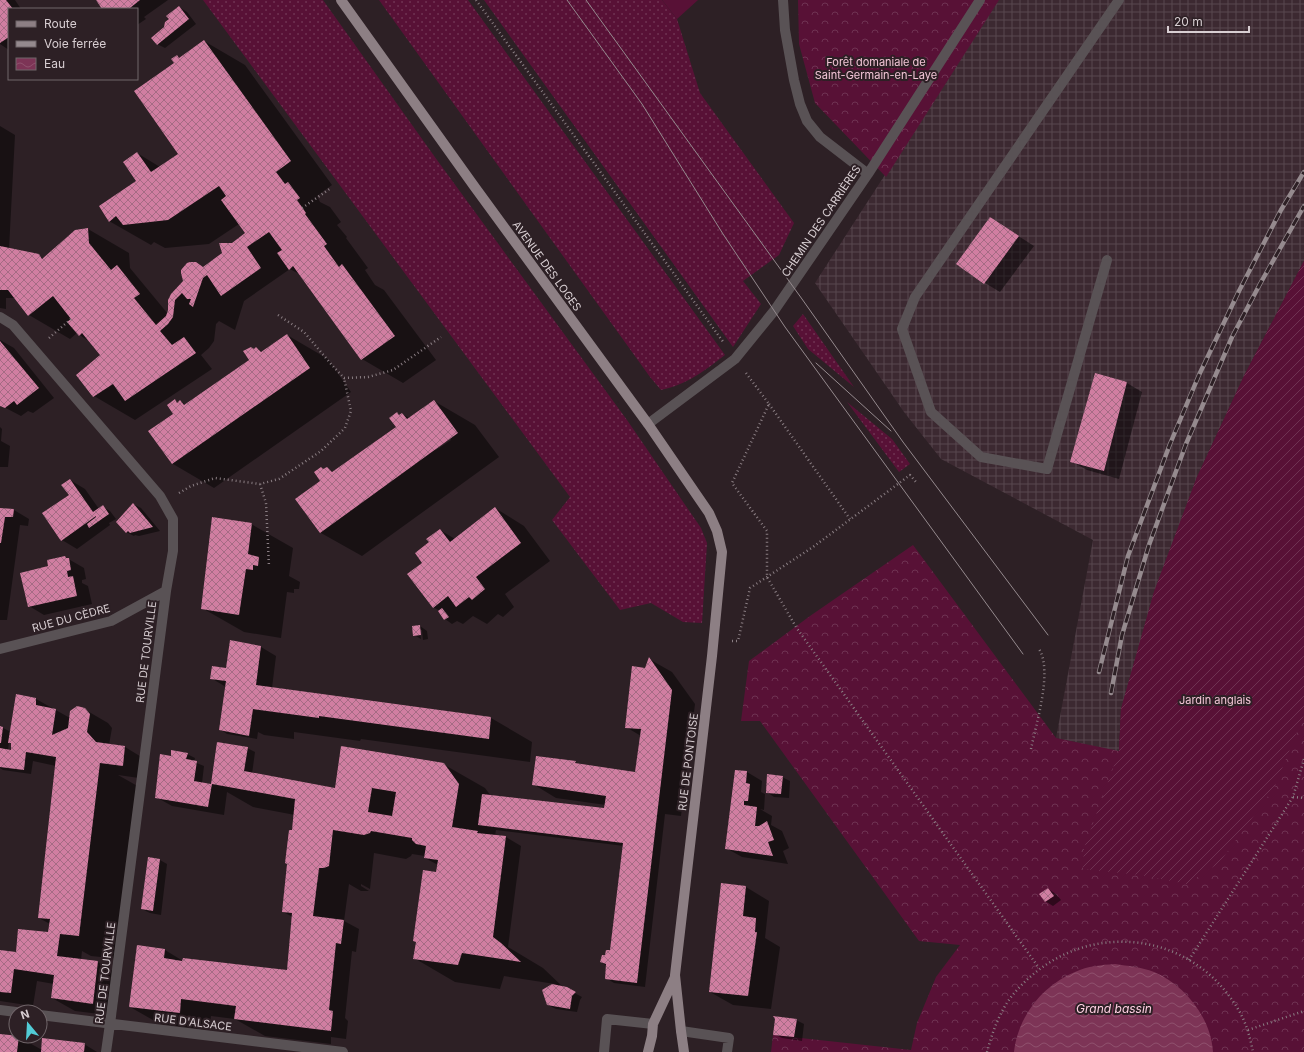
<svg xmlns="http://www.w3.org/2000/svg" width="1304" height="1052" font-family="Inter,sans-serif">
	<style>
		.industrial { fill: url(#industrial-grid) }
		.grass { fill: url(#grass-dots) }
		.forest { fill: url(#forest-crowns) }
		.garden { fill: url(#garden-furrows) }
		.pitch { fill: #581136 }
		.water { fill: url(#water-waves) }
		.shadow { fill: #0007; fill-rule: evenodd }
		.building { fill: url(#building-cross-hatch); fill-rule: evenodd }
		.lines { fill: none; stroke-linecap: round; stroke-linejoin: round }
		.path { stroke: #8a7e83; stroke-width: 2.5; stroke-dasharray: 1 3; stroke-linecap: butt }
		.minor { stroke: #595255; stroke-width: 10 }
		.major { stroke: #8d7f84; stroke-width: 10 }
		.tram { stroke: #958a8e; stroke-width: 1 }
		.rail-casing { stroke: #958a8e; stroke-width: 4.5 }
		.rail { stroke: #2d2025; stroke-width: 3; stroke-dasharray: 9; stroke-linecap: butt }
		.labels { text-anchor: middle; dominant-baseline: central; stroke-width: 4; stroke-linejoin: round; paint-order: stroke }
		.park-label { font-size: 11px; fill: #f2c5d6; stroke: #2d2025 }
		.street-label { font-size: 11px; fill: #d8ced2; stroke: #2d2025 }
		.water-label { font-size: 12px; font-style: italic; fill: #ffd1e3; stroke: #2d2025 }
	</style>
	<defs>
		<pattern id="industrial-grid" width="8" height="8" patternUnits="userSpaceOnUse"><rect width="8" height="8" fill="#3c2931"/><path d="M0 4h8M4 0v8" fill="none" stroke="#57474e"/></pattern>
		<pattern id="grass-dots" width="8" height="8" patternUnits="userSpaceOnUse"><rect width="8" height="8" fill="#581136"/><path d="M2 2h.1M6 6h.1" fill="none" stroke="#6f3252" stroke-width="1.8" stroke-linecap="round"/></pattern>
		<pattern id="forest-crowns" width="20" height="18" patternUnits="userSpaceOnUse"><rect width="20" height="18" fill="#581136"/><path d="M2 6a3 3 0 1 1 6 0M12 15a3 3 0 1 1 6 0" fill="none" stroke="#6f3252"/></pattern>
		<pattern id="garden-furrows" width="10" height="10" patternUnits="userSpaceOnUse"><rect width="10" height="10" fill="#581136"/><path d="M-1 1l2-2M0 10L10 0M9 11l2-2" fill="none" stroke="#6f3252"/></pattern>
		<pattern id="water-waves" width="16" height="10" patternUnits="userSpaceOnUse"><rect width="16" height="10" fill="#7d3456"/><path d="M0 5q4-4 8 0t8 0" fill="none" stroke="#8f506d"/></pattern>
		<pattern id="building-cross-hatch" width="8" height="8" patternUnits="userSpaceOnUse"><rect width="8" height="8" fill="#d07ea1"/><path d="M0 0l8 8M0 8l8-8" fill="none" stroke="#a56b84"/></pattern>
	</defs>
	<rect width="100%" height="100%" fill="#2d2025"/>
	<!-- industrial -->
	<path class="industrial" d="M 998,0 L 1304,0 L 1304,261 L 1244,376 L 1197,477 L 1121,709 L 1119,752 L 1056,738 L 1093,540 L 941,459 L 904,412 L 815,283 Z"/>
	<!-- grass -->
	<path class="grass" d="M 203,0 L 323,0 L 437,160 L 627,420 L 701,528 L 707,543 L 702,623 L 683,622 L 651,603 L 620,610 L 552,520 L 570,497 Z
		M 379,0 L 468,0 L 725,355 C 704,371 688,384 661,390 L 650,377 Z
		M 484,0 L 662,0 L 677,19 L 700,93 L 794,223 L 779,255 L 743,281 L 761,304 L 733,347 Z
		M 803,314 L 854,387 L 808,349 L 793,326 Z
		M 847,402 L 892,439 L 910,464 L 899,472 Z"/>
	<!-- forest -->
	<path class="forest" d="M 798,0 L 999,0 L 886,177 L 815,103 L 799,44 Z
		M 1304,261 L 1304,1052 L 771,1052 L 773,1035 L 911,1050 L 917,1023 L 936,977 L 960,945 L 919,941 L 760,721 L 741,721 L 749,661 L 810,616 L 913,545 L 1056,738 L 1119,751 L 1121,709 L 1154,592 L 1197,477 L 1244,376 Z"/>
	<!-- garden -->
	<path class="garden" d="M 1304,261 L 1304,715 L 1274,788 L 1219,863 L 1187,884 L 1140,875 L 1083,869 L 1084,848 L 1119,752 L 1121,709 L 1154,592 L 1197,477 L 1244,376 Z"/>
	<!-- pitch -->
	<path class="pitch" d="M 662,0 L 698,0 L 677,19 Z"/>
	<!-- water -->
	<path class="water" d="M 1115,964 C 1128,966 1141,967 1154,972 C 1185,985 1211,1018 1213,1052 L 1014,1052 C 1018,1016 1043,985 1075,972 C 1088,966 1101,965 1115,964 Z"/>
	<!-- shadow -->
	<path class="shadow" d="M 0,0 L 15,0 L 21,9 L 9,9 L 9,50 L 0,44 Z
		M 97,0 L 168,0 L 144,17 L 146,19 L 137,25 L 137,9 L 104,9 Z
		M 179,7 L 187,12 L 196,24 L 165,48 L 157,44 L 170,19 Z
		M 204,41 L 245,65 L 332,185 L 317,196 L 320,202 L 330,207 L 341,222 L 337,225 L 347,237 L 346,238 L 368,268 L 365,270 L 375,285 L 384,290 L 436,360 L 403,383 L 362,359 L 301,275 L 290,269 L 244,301 L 235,330 L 219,321 L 216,324 L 214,341 L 209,348 L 201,355 L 212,369 L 135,420 L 94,396 L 101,355 L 88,339 L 87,340 L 77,333 L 70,339 L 29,315 L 16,298 L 6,298 L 6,309 L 0,308 L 0,126 L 15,135 L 9,249 L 38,255 L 44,259 L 88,229 L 129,253 L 130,268 L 168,314 L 169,301 L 203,268 L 247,233 L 239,224 L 209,244 L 165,248 L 154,242 L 151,245 L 109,221 L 137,181 L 137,153 L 160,167 L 180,154 L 175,63 L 177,56 L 180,58 Z
		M 990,218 L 1034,246 L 1000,292 L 985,283 L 957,263 Z
		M 287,335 L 328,359 L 351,392 L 214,488 L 173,464 L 150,431 L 174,414 L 175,401 L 178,403 L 180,401 L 186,405 L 251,360 L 254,350 L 256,348 L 263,352 Z
		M 0,340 L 14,348 L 54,398 L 33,413 L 28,411 L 21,416 L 0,405 Z
		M 1095,374 L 1127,383 L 1142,392 L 1119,479 L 1087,470 L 1071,461 Z
		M 434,401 L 475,425 L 499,457 L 362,556 L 321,533 L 321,468 L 324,470 L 327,468 L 334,472 L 397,427 L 397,413 L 400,415 L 402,414 L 409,418 ZM 450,438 L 451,440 L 436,450 L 435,449 Z
		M 0,427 L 2,429 L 1,441 L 10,446 L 8,467 L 0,467 Z
		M 70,480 L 85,489 L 99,509 L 103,507 L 110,511 L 116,519 L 109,523 L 110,525 L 77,549 L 62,540 L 70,495 Z
		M 133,504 L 141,508 L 160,531 L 139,536 L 135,535 L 134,536 L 126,532 Z
		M 495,508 L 524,526 L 550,561 L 505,594 L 514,607 L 503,617 L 498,614 L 487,624 L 473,616 L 463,624 L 457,621 L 452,624 L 445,619 L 440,611 L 433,607 L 423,563 L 430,542 L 440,530 L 455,539 Z
		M 0,509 L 14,510 L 29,519 L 28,526 L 20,525 L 7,620 L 0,620 Z
		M 251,524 L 293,548 L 289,576 L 300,582 L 299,589 L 294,589 L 294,593 L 287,592 L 281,638 L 244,632 L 202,608 Z
		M 65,557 L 84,568 L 86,579 L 82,580 L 82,583 L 88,586 L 92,604 L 44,615 L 29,606 L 49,567 Z
		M 420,626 L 427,631 L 428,639 L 423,640 L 422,630 L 420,630 L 421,639 L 414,635 Z
		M 261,647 L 276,656 L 272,688 L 491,718 L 532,742 L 530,762 L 361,739 L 360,741 L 294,732 L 294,739 L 264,735 L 258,732 L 257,739 L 227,734 L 220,729 L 226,687 L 211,678 L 227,670 Z
		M 649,659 L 672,672 L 695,704 L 681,816 L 665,814 L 645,987 L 614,983 L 606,978 L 607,966 L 601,962 L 611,951 L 624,846 L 496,830 L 495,836 L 506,837 L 521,846 L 508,947 L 543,968 L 563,987 L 582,997 L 580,1000 L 577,1012 L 556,1009 L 548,1005 L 543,990 L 555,984 L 504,976 L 500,989 L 455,982 L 414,958 L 417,943 L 414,941 L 436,873 L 438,865 L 425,858 L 425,856 L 412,854 L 411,856 L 406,859 L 374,853 L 370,889 L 361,884 L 361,886 L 369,891 L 361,891 L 349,884 L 344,921 L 359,929 L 356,952 L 352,951 L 345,1018 L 348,1021 L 346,1039 L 331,1037 L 331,1044 L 265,1036 L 235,1019 L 211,1016 L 209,1030 L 160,1024 L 130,1007 L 165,950 L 183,961 L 288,971 L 293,917 L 283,912 L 295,815 L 253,807 L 227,792 L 224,815 L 172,806 L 156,797 L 171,757 L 187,754 L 195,758 L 194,762 L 204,766 L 202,783 L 212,785 L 215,766 L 247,748 L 255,752 L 252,774 L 336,789 L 443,764 L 485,788 L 491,796 L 605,809 L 606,805 L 556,798 L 533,784 L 575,762 L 580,765 L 636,773 L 641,736 L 626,727 ZM 323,843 L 318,882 L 316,882 Z
		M 36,699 L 70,718 L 84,709 L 108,723 L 112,728 L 109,745 L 125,747 L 148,761 L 146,779 L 118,775 L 141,788 L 120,959 L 91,956 L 82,951 L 81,960 L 98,962 L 121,976 L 116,1016 L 75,1011 L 52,998 L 54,984 L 37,981 L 33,1006 L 0,1001 L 0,951 L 17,953 L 53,934 L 50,924 L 39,918 L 56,766 L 33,761 L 31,774 L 3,770 L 0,768 L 0,727 L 3,728 L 11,732 ZM 9,742 L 12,744 L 16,752 L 8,750 Z
		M 747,772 L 762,781 L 761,792 L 765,794 L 764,810 L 760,809 L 772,816 L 771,825 L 782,831 L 789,848 L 783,851 L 788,864 L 742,857 L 726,848 Z
		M 782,777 L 790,781 L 789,798 L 774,797 L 767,792 Z
		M 160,860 L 167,864 L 161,915 L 150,913 L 142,909 Z
		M 746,887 L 769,901 L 765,938 L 780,947 L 771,1009 L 733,1005 L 710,992 Z
		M 1048,889 L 1056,894 L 1061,900 L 1053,906 L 1045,901 Z
		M 796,1020 L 804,1024 L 802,1041 L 782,1038 L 774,1034 Z
		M 0,1035 L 19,1037 L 42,1050 L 84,1044 L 97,1052 L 0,1052 Z"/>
	<!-- building -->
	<path class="building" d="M 0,0 L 6,0 L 13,9 L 9,9 L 9,37 L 0,43 Z
		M 96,0 L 140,0 L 130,8 L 130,9 L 102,9 Z
		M 179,6 L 189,19 L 157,45 L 151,38 L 164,27 L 165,22 L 169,19 L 166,16 Z
		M 204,40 L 291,161 L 276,172 L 285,184 L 288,182 L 300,198 L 297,200 L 306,213 L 305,214 L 327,244 L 324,246 L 339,267 L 342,264 L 395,336 L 361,360 L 293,266 L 289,270 L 277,253 L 282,250 L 269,232 L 247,247 L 261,268 L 221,296 L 207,275 L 203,278 L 193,307 L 189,304 L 191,299 L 187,299 L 182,293 L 175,300 L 173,317 L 168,324 L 160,331 L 172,345 L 184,337 L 196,353 L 125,401 L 113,384 L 93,397 L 76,375 L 100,355 L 82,333 L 79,336 L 67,322 L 71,319 L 53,296 L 28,316 L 8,290 L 0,290 L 0,246 L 39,254 L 42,259 L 75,230 L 88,228 L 89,243 L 111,270 L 117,265 L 140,294 L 134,298 L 156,325 L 166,316 L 168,310 L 168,300 L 171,294 L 183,281 L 181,273 L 181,270 L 187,263 L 190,262 L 196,262 L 203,267 L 222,253 L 219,243 L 232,243 L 245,233 L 221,200 L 226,196 L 219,186 L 168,220 L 123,225 L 116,216 L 109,222 L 99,206 L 136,181 L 123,162 L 137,152 L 151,172 L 178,154 L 134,91 L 174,63 L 171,59 L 177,55 L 179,58 Z
		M 990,217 L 1019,236 L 984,284 L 956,264 Z
		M 287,334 L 310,368 L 172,464 L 148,431 L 173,414 L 167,405 L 175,399 L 177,403 L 180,400 L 184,405 L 249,360 L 243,351 L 251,347 L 254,349 L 256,347 L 261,352 Z
		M 0,341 L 39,388 L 17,405 L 14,401 L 5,408 L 0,406 Z
		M 1095,373 L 1127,382 L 1104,471 L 1070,462 Z
		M 434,400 L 458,433 L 320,533 L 295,499 L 320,481 L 314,472 L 321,467 L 323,469 L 327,467 L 332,472 L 396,427 L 389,418 L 397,412 L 399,415 L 402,413 L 407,419 Z
		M 70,479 L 93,512 L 103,505 L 109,514 L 89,528 L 87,524 L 96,517 L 96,516 L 61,541 L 42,513 L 69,495 L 61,485 Z
		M 133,503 L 153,527 L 130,533 L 128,531 L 126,533 L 116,522 Z
		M 495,507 L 521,543 L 476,577 L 485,589 L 472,600 L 469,597 L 456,607 L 448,596 L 433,608 L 407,574 L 422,563 L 415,553 L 429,542 L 426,539 L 440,529 L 450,542 Z
		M 0,508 L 14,509 L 13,517 L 5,517 L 1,543 L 0,543 Z
		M 212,517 L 252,523 L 248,554 L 259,557 L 258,566 L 253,565 L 253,570 L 246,569 L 239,615 L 201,609 Z
		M 65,556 L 66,558 L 69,558 L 71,570 L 67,571 L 68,577 L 73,576 L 77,596 L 28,607 L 20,573 L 48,566 L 47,560 Z
		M 442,608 L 449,617 L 444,620 L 438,611 Z
		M 420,625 L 421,635 L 413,636 L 412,626 Z
		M 230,640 L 261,646 L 256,685 L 491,717 L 489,739 L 319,716 L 319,718 L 253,709 L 249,736 L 219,730 L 226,681 L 210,679 L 212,666 L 226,668 Z
		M 649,657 L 672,690 L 637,983 L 605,979 L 606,964 L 600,962 L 602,955 L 605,955 L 606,950 L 610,950 L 623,843 L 478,825 L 482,794 L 604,808 L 606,796 L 532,785 L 536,756 L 576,761 L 575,763 L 635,772 L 641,729 L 625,728 L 632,666 L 645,668 Z
		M 16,694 L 36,698 L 36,705 L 56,709 L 52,735 L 68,728 L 70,711 L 77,706 L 85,708 L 90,714 L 87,732 L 96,742 L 125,746 L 123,766 L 100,763 L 79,936 L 60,934 L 57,956 L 98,961 L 93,1004 L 51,998 L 54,975 L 14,969 L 11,993 L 0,992 L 0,950 L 16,952 L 18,929 L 48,932 L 50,919 L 38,918 L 56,757 L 26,752 L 24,770 L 0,767 L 0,748 L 11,750 L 11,743 L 8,743 Z
		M 0,726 L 3,727 L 1,743 L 0,743 Z
		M 217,742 L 248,747 L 244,771 L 335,788 L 341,746 L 444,763 L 459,784 L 452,827 L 478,831 L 477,833 L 506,836 L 493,937 L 501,943 L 521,962 L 462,953 L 458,965 L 413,959 L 416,942 L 413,941 L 423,870 L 436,872 L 438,860 L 424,858 L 426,846 L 416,844 L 412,840 L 412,838 L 371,831 L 370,833 L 364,835 L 333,830 L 329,866 L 324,868 L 319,868 L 313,916 L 344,920 L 341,944 L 336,943 L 329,1010 L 333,1011 L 331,1031 L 234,1019 L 236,1006 L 181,999 L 180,1013 L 129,1007 L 137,945 L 165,949 L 164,958 L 182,961 L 183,958 L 287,970 L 292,913 L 282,912 L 287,864 L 285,863 L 289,830 L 292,830 L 295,799 L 212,784 L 208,807 L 155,798 L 160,754 L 171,756 L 171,750 L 188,753 L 186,759 L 197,761 L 194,781 L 211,784 ZM 372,788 L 396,792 L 392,816 L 368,812 Z
		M 735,770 L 747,771 L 746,783 L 750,784 L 748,801 L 744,801 L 744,805 L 757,807 L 755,826 L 759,826 L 767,821 L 774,840 L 768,842 L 773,856 L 725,849 Z
		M 767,774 L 783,776 L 781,794 L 766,793 Z
		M 148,857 L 160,859 L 153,911 L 141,909 Z
		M 721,883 L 746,886 L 743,916 L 756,918 L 755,932 L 757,932 L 748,996 L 709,992 Z
		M 1048,888 L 1054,896 L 1045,902 L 1039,894 Z
		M 552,984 L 567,987 L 576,992 L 572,996 L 570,1009 L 547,1005 L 542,990 Z
		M 773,1016 L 797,1019 L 794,1037 L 773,1035 L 775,1019 Z
		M 0,1034 L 19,1036 L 17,1052 L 0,1052 Z
		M 42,1038 L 85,1043 L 84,1052 L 41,1052 Z"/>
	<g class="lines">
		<!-- path -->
		<path class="path" d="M 476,0 L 724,343
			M 302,208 L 331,188
			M 278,315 L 304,332 L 331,364 L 344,378 L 368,377 L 393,370 L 441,337
			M 49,338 L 71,319
			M 746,373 L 769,404 L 732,483 L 767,531 L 767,577 L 796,627 L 1039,968
			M 769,404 L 850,519
			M 260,484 L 266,503 L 269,567
			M 179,493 L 191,486 L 215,478 L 260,484 L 279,479 L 321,451 L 345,428 L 351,411 L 344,378
			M 732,641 L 738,641 L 750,588 L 813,547 L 910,475 L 916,482
			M 1031,749 C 1036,724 1053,671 1039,649
			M 1293,797 L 1304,798
			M 1189,960 L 1293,797 L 1304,759
			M 1248,1030 L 1304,1011
			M 987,1052 C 993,1030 1001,1007 1017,990 C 1080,919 1189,927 1238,1009 C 1246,1022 1250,1037 1253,1052"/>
		<!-- minor -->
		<path class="minor" d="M 783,0 L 785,30 L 794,80 L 800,104 L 807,121 L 820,137 L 868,174
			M 1107,260 L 1047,469 L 981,457 L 931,412 L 902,329 L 915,297 L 1119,0
			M 0,317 L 13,325 L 160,496 L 173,519 L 173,551 L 166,591 L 110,1024 L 106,1052
			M 648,424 L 735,359 L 774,311 L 868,174 L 980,0
			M 0,649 L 111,621 L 166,591
			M 0,1010 L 16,1012
			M 40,1015 L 343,1052
			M 681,1031 L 729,1038 L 727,1052
			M 604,1052 L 607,1019 L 653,1024"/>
		<!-- major -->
		<path class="major" d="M 341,0 L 474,186 L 648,424 L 709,513 L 717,531 L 722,552 L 712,656 L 675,975 L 681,1031 L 684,1052
			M 648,1052 L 652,1036 L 653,1024 L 675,977"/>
		<!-- tram -->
		<path class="tram" d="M 567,0 L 642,104 L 723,234 L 785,327 L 1023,654
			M 586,0 L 802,299 L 903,442 L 1048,635
			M 816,363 L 891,431"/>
		<!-- rail casing -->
		<g class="rail-casing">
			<path id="rail" d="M 1099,672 L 1128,556 L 1170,444 L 1199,375 L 1239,291 L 1281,210 L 1304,172
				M 1111,693 L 1122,635 L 1149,545 L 1186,444 L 1232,337 L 1260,284 L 1304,206"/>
		</g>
		<!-- rail -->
		<use href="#rail" class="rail"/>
	</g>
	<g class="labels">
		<!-- park labels -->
		<g class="park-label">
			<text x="876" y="62">Forêt domaniale de<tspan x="876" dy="13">Saint-Germain-en-Laye</tspan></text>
			<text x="1215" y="700">Jardin anglais</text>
		</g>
		<!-- street labels -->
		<g class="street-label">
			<text transform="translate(821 221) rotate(-56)">CHEMIN DES CARRIÈRES</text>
			<text transform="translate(547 266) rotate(54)">AVENUE DES LOGES</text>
			<text transform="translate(71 618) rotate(-15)">RUE DU CÈDRE</text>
			<text transform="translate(146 652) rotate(-83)">RUE DE TOURVILLE</text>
			<text transform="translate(688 762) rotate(-83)">RUE DE PONTOISE</text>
			<text transform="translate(105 973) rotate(-83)">RUE DE TOURVILLE</text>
			<text transform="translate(193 1022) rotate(7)">RUE D'ALSACE</text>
		</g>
		<!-- water labels -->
		<g class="water-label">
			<text x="1114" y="1008">Grand bassin</text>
		</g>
	</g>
	<!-- legend -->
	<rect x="8" y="8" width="130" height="72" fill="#2d2025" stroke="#71666a"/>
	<rect x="16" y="21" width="20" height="6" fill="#8d7f84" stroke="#71666a"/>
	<text x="44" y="28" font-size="12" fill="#d8ced2">Route</text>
	<rect x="16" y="41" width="20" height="6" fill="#958a8e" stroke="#71666a"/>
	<text x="44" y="48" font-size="12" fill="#d8ced2">Voie ferrée</text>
	<rect x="16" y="58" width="20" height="12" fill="url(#water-waves)" stroke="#71666a"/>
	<text x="44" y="68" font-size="12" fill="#d8ced2">Eau</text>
	<!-- north arrow -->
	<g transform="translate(28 1024) rotate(342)"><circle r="19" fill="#2d2025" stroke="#71666a"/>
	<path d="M0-3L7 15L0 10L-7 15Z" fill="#52ccd6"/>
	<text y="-6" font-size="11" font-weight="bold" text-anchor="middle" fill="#d8ced2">N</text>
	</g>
	<!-- scale -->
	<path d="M1168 26v6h81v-6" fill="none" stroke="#d8ced2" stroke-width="2"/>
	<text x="1174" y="26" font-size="12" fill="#d8ced2" stroke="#2d2025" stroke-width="3" paint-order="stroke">20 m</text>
</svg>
